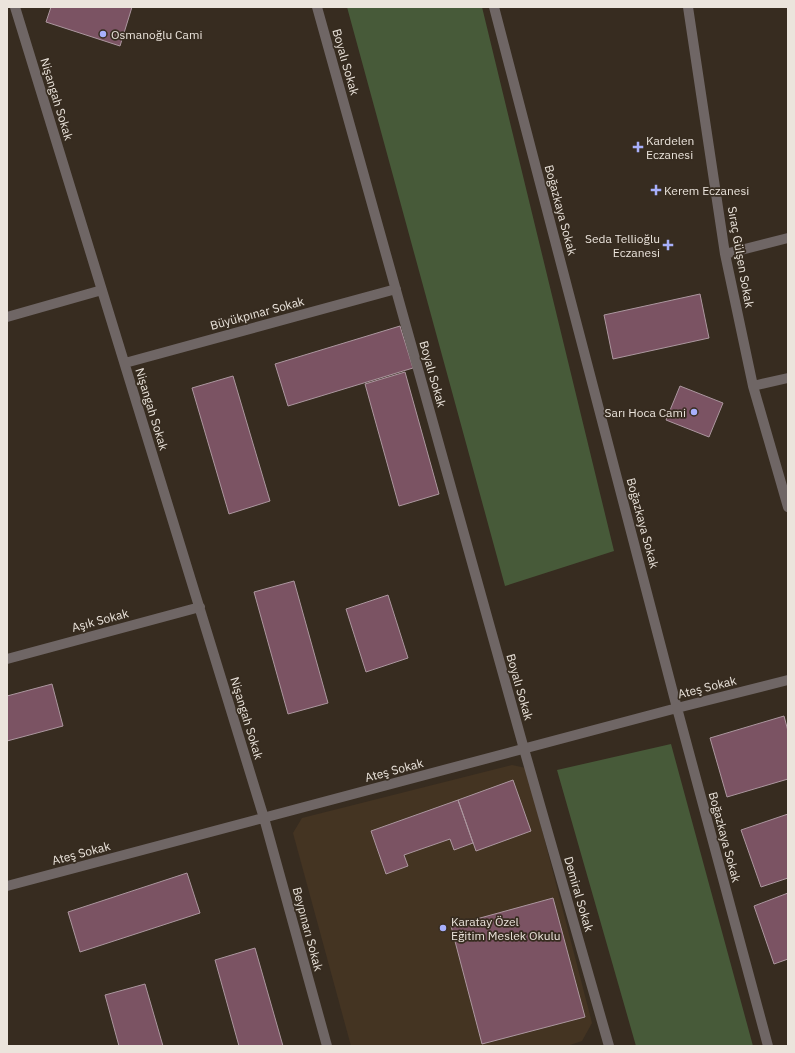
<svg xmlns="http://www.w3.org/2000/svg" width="795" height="1053" font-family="'IBM Plex Sans',sans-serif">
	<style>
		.built { fill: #443422 }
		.green { fill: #475a39 }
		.building { fill: #7b5363; stroke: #ac979f }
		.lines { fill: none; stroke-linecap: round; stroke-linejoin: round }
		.minor { stroke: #6f6665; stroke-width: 10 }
		.poi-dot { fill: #a8b0fc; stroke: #372c20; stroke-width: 1.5 }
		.labels { text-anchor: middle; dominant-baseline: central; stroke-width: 3.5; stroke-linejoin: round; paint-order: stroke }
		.poi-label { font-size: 12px; fill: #ebe4dc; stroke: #372c20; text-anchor: start }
		.street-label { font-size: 12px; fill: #ebe4dc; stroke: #372c20 }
	</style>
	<rect width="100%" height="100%" fill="#372c20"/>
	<!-- built -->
	<path class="built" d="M 512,765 L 526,768 L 592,1023 L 582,1041 L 567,1046 L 351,1046 L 293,833 L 302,818 Z"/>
	<!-- green -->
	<path class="green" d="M 347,7 L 482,7 L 614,551 L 505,586 Z
		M 671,744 L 753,1046 L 636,1046 L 557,770 Z"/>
	<!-- building -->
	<path class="building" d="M 51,7 L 132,7 L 120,46 L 46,22 Z
		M 700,294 L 709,338 L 613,359 L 604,315 Z
		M 400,326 L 413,368 L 288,406 L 275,364 Z
		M 405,372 L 439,494 L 399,506 L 365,384 Z
		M 233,376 L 270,501 L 229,514 L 192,388 Z
		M 680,386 L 723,403 L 709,437 L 666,420 Z
		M 294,581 L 328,703 L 288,714 L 254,592 Z
		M 388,595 L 408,658 L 366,672 L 346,609 Z
		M 52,684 L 63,726 L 7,741 L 7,696 Z
		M 784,716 L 788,731 L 788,779 L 727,797 L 710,738 Z
		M 513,780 L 531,831 L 476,851 L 458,800 Z
		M 458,800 L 473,843 L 454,850 L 450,839 L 404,855 L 408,866 L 386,874 L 371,831 Z
		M 788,814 L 788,878 L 761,887 L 741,830 Z
		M 187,873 L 200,913 L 80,952 L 68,912 Z
		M 788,893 L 788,959 L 774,964 L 754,906 Z
		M 553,898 L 585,1017 L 482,1044 L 451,926 Z
		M 255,948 L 283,1046 L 239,1046 L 215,960 Z
		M 145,984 L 163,1046 L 119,1046 L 105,995 Z"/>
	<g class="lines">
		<!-- minor -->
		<path class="minor" d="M 15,7 L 264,818 L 327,1046
			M 317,7 L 524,749 L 609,1046
			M 494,7 L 677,708 L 768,1046
			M 688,7 L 725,254 L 753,386 L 788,507
			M 725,254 L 788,238
			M 7,317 L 102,290
			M 125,363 L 396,289
			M 753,386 L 788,378
			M 7,659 L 200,607
			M 7,886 L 677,708 L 788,680"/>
	</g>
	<!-- markers -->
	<g class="poi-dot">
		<circle cx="103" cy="34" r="4"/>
		<path d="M636 141h4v4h4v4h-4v4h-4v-4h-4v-4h4z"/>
		<path d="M654 184h4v4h4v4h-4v4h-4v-4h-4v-4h4z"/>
		<path d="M666 239h4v4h4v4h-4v4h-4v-4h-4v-4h4z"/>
		<circle cx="694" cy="412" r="4"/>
		<circle cx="443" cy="928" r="4"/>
	</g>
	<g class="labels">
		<!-- poi labels -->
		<g class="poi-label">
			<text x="111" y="34">Osmanoğlu Cami</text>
			<text x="646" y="140">Kardelen<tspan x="646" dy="14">Eczanesi</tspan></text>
			<text x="664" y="190">Kerem Eczanesi</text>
			<text x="660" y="238" text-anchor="end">Seda Tellioğlu<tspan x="660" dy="14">Eczanesi</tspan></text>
			<text x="686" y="412" text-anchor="end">Sarı Hoca Cami</text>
			<text x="451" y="921">Karatay Özel<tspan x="451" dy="14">Eğitim Meslek Okulu</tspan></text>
		</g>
		<!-- street labels -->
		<g class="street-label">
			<text transform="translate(346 62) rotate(74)">Boyalı Sokak</text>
			<text transform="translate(57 99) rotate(73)">Nişangah Sokak</text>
			<text transform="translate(561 210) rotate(75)">Boğazkaya Sokak</text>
			<text transform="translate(741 257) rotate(80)">Sıraç Gülşen Sokak</text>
			<text transform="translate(257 313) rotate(-15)">Büyükpınar Sokak</text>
			<text transform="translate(433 374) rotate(74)">Boyalı Sokak</text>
			<text transform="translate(152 409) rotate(73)">Nişangah Sokak</text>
			<text transform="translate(643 523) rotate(75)">Boğazkaya Sokak</text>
			<text transform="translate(100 620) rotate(-15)">Aşık Sokak</text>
			<text transform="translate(520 687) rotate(74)">Boyalı Sokak</text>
			<text transform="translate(707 687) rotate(-14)">Ateş Sokak</text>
			<text transform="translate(247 718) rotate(73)">Nişangah Sokak</text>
			<text transform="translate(394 770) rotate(-15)">Ateş Sokak</text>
			<text transform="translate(725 837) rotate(75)">Boğazkaya Sokak</text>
			<text transform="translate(81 853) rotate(-15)">Ateş Sokak</text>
			<text transform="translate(579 894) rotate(74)">Demiral Sokak</text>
			<text transform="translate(308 929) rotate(75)">Beypınarı Sokak</text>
		</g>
	</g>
	<!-- border -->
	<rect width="795" height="1053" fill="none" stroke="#ebe4dc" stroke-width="16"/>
</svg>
